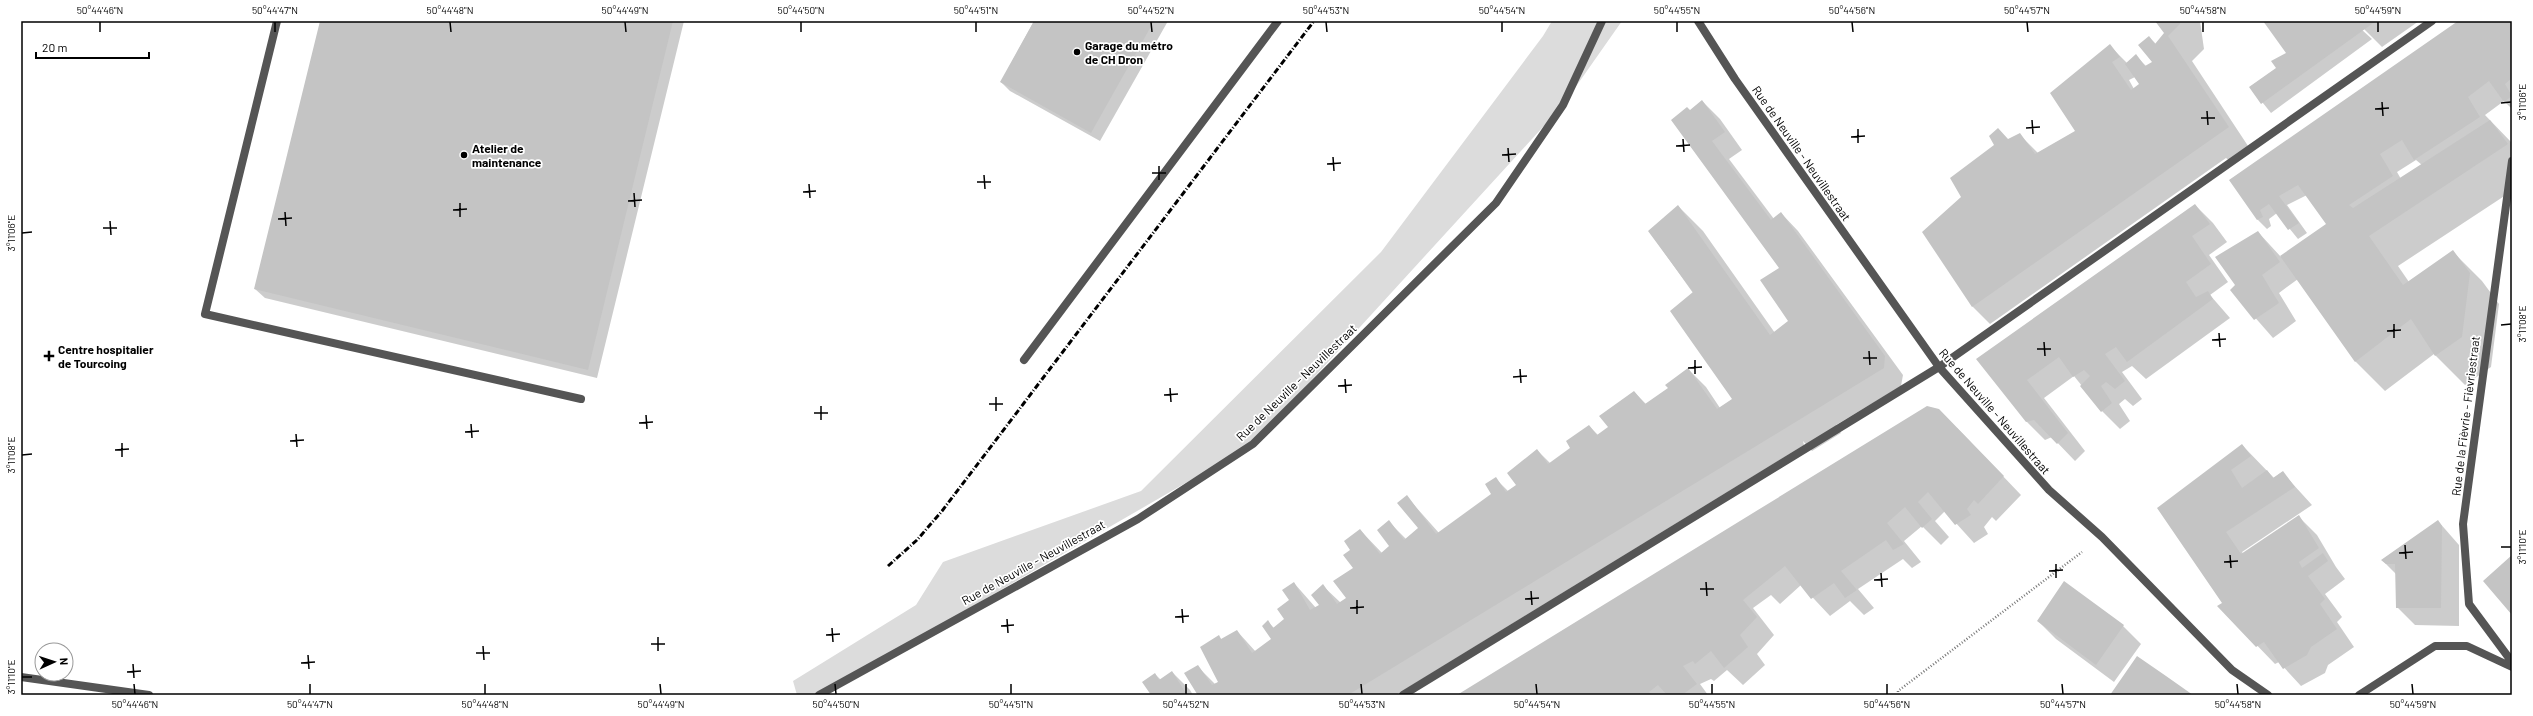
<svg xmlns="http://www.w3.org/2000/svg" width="2533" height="716" font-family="Barlow,sans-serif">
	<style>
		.green { fill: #dcdcdc }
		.shadow { fill: #0003; fill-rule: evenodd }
		.building { fill: #c4c4c4 }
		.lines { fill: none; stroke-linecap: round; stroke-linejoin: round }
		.path { stroke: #777; stroke-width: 2.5; stroke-dasharray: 1 2; stroke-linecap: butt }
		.lane { stroke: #555; stroke-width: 8 }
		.street { stroke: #555; stroke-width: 8 }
		.rail { stroke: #000; stroke-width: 3; stroke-dasharray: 6 2 1 2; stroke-linecap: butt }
		.ticks { fill: none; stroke: #000; stroke-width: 1.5 }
		.poi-dot { fill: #000; stroke: #fff; stroke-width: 1.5 }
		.labels { text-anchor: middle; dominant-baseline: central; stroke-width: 3.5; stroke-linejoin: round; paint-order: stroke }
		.poi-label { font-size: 12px; font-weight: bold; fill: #000; stroke: #fff; text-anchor: start }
		.street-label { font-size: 12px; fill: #000; stroke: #fff }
		.neatline { fill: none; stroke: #000; stroke-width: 1.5 }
		.ticks-label { font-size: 10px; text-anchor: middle; fill: #000 }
	</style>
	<rect width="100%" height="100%" fill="#fff"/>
	<!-- green -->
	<path class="green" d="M 1552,21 L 1622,21 L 1563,105 L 1253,444 L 819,695 L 797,695 L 793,681 L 916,605 L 943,562 L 1141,491 L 1381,252 L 1543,36 Z"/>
	<!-- shadow -->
	<path class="shadow" d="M 321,21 L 684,21 L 597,378 L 265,298 L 255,289 Z
		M 1034,21 L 1168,21 L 1100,141 L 1010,91 L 1001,82 Z
		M 2157,21 L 2200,21 L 2204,49 L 2192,61 L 2252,152 L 2233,164 L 2226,158 L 1990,324 L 1973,307 L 1923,232 L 1961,199 L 2009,140 L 2020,135 L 2038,153 L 2076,131 L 2110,46 L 2127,63 L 2136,56 L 2147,67 L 2153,63 L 2149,37 L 2156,44 L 2166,34 ZM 2135,77 L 2140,84 L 2134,89 L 2129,80 Z
		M 2264,21 L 2419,21 L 2382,47 L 2364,29 L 2361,29 L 2372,39 L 2271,113 L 2250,87 L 2277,68 L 2287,53 Z
		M 2461,21 L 2512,21 L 2512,109 L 2504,101 L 2485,115 L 2512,143 L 2512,191 L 2398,266 L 2409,282 L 2453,252 L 2482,281 L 2499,304 L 2491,367 L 2465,385 L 2434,354 L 2385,391 L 2356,362 L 2298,279 L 2279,293 L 2296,321 L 2273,338 L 2231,290 L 2236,285 L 2258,232 L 2281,257 L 2329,226 L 2307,195 L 2287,205 L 2307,233 L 2298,239 L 2277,213 L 2269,219 L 2271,226 L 2267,229 L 2258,220 L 2230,180 ZM 2416,160 L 2422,165 L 2401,179 L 2397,172 Z
		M 1702,101 L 1720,119 L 1742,150 L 1729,159 L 1774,219 L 1781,213 L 1798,231 L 1903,375 L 1901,386 L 1836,425 L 1841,433 L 1812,451 L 1803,441 L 1804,445 L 1396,695 L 1197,695 L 1197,666 L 1215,684 L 1219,682 L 1219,637 L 1222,640 L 1237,631 L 1256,652 L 1272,640 L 1268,622 L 1274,628 L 1285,620 L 1294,583 L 1316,608 L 1320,605 L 1323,586 L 1341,603 L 1348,598 L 1355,568 L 1351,550 L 1360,530 L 1383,554 L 1391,546 L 1389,522 L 1406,539 L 1419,529 L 1407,497 L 1439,533 L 1493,494 L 1495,478 L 1508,491 L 1518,485 L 1537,450 L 1551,464 L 1572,449 L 1589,426 L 1598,435 L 1610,427 L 1634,392 L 1646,404 L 1669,388 L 1688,369 L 1706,387 L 1720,408 L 1733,399 L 1693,293 L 1649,231 L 1678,206 L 1703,231 L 1775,333 L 1789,322 L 1781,268 L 1690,111 Z
		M 2195,205 L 2213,223 L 2227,242 L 2209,255 L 2228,282 L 2210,295 L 2230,318 L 2146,379 L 2132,366 L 2122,372 L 2142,399 L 2133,406 L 2125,399 L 2119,404 L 2130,421 L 2120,429 L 2102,411 L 2074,376 L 2044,398 L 2085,451 L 2075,461 L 2052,437 L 2045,440 L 2027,422 L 1978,360 Z
		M 1957,428 L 2021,495 L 1996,521 L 1992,517 L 1984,527 L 1988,534 L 1974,543 L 1945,511 L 1935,521 L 1949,537 L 1941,545 L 1922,526 L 1904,541 L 1921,562 L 1912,568 L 1903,559 L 1858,589 L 1874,608 L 1864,615 L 1850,601 L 1830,616 L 1801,585 L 1780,604 L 1771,595 L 1753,608 L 1774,635 L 1757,654 L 1765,665 L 1743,685 L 1727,670 L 1714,681 L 1711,679 L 1700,684 L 1708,695 L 1458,695 Z
		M 2242,445 L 2274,478 L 2282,472 L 2312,505 L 2242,552 L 2244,555 L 2299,517 L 2317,535 L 2336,567 L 2345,579 L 2325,594 L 2342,617 L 2337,622 L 2354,647 L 2328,665 L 2325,673 L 2301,686 L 2279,662 L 2275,664 L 2219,606 L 2223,603 L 2191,556 Z
		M 2438,521 L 2459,545 L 2459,626 L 2415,625 L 2397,607 L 2396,574 L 2382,560 Z
		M 2065,583 L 2123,626 L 2141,644 L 2114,682 L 2056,639 L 2038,621 Z
		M 1172,672 L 1190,690 L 1193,695 L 1152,695 L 1155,674 L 1161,680 Z"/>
	<!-- building -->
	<path class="building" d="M 320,21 L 673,21 L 588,370 L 254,289 Z
		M 1034,21 L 1154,21 L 1091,133 L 1000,82 Z
		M 2155,21 L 2180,21 L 2180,24 L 2168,36 L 2229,127 L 1972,307 L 1922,232 L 1961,197 L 1950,178 L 1994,145 L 1989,136 L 1998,128 L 2008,139 L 2020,133 L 2035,154 L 2075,131 L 2050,93 L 2110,44 L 2120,57 L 2112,62 L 2131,90 L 2139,84 L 2125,64 L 2136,54 L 2145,66 L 2152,62 L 2138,45 L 2149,36 L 2155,44 L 2164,33 Z
		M 2263,21 L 2376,21 L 2261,104 L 2249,87 L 2276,68 L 2271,61 L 2286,53 Z
		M 2458,21 L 2512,21 L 2512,78 L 2505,84 L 2512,96 L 2504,102 L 2489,81 L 2468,97 L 2480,117 L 2414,160 L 2402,140 L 2380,154 L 2393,176 L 2349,205 L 2353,208 L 2490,120 L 2508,144 L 2369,236 L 2403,285 L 2453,250 L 2470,273 L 2462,337 L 2435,356 L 2411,319 L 2355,362 L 2280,256 L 2326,224 L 2298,185 L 2279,196 L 2299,223 L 2288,230 L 2269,204 L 2260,210 L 2263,217 L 2257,220 L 2229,180 Z
		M 1702,100 L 1725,132 L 1712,141 L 1771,220 L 1781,212 L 1885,356 L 1884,368 L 1348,695 L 1195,695 L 1197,694 L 1184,673 L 1198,665 L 1212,685 L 1218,682 L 1200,647 L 1219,635 L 1221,639 L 1237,630 L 1252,653 L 1271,639 L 1262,626 L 1268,620 L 1273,628 L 1284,619 L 1277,609 L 1289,600 L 1282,590 L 1294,582 L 1310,610 L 1319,605 L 1311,595 L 1323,584 L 1337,604 L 1346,598 L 1333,581 L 1353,568 L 1343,555 L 1350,550 L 1344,541 L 1360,529 L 1380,554 L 1389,546 L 1377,530 L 1389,520 L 1404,540 L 1418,528 L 1397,503 L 1407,495 L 1436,534 L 1491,494 L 1485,484 L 1496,477 L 1506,492 L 1516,485 L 1507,473 L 1537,449 L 1548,464 L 1570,448 L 1566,441 L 1589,425 L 1597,435 L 1608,427 L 1599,416 L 1634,391 L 1645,404 L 1668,388 L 1665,385 L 1688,368 L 1717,409 L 1732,399 L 1670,311 L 1693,292 L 1648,231 L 1678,205 L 1770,335 L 1788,321 L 1760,280 L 1779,268 L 1671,120 L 1687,107 L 1690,110 Z
		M 2195,204 L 2210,224 L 2192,236 L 2211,264 L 2186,282 L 2196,297 L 2208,291 L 2213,299 L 2127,362 L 2116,347 L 2105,354 L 2125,381 L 2115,389 L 2106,382 L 2101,386 L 2112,403 L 2101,412 L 2080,386 L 2090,376 L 2084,370 L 2073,377 L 2059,357 L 2027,380 L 2068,433 L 2057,444 L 2034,420 L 2026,422 L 1976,359 Z
		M 2258,231 L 2280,262 L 2262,275 L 2279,303 L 2254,320 L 2230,290 L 2235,285 L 2215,257 Z
		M 1927,406 L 1939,409 L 2004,476 L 1978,504 L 1974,500 L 1967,509 L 1971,515 L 1955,525 L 1928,492 L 1918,502 L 1932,519 L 1922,528 L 1905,507 L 1887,523 L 1904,544 L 1893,550 L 1886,540 L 1841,571 L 1857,590 L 1845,598 L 1834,583 L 1811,599 L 1785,566 L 1743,600 L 1757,617 L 1740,635 L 1748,647 L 1724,668 L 1711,651 L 1695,664 L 1693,661 L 1683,666 L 1697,684 L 1682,695 L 1667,695 L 1658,685 L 1649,692 L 1652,695 L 1457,695 Z
		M 2242,444 L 2251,456 L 2231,470 L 2242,488 L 2267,470 L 2273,478 L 2283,471 L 2295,487 L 2226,532 L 2241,554 L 2299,515 L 2319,548 L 2299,562 L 2302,568 L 2323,553 L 2328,561 L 2308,576 L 2325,599 L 2320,604 L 2337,629 L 2311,647 L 2307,655 L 2283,669 L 2264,642 L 2256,647 L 2217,606 L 2222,603 L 2157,508 Z
		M 2438,520 L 2442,526 L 2441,608 L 2396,608 L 2395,564 L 2386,564 L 2381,560 Z
		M 2512,555 L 2512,615 L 2483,581 Z
		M 2064,581 L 2124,625 L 2096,665 L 2037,621 Z
		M 2137,656 L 2166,676 L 2193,695 L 2110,695 Z
		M 1172,671 L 1187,695 L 1151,695 L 1142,682 L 1155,673 L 1159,680 Z"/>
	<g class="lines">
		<!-- path -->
		<path class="path" d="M 1898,695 L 1898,691 L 2082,552"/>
		<!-- lane -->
		<path class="lane" d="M 277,21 L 205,314 L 581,399
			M 1024,360 L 1278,21"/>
		<!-- street -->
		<path class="street" d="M 1698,21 L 1735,79 L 1939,367 L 2049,490 L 2102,537 L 2232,670 L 2268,695
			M 2512,161 L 2463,524 L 2469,604 L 2512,662
			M 21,677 L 149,695
			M 819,695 L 1138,519 L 1253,444 L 1496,203 L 1563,105 L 1602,21
			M 1403,695 L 1939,367 L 2432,21
			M 2359,695 L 2435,646 L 2467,646 L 2512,667"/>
		<!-- rail -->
		<path class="rail" d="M 888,566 L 917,540 L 942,511 L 1314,21"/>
	</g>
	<!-- ticks -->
	<path class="ticks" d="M 100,22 L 100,32M 275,22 L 275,32M 450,22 L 451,32M 625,22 L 626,32M 801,22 L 801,32M 976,22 L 976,32M 1151,22 L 1152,32M 1326,22 L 1327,32M 1502,22 L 1502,32M 1677,22 L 1677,32M 1852,22 L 1853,32M 2027,22 L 2028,32M 2203,22 L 2203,32M 2378,22 L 2378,32M 2382,102 L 2383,116M 2501,103 L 2511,102M 2375,109 L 2389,108M 2207,111 L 2208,125M 2201,118 L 2215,118M 2032,120 L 2033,134M 2026,128 L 2040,127M 1858,129 L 1858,143M 1851,137 L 1865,136M 1683,139 L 1684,152M 1676,146 L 1690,145M 1508,148 L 1509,162M 1502,155 L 1516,154M 1333,157 L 1334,171M 1327,164 L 1341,163M 1159,166 L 1159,180M 1152,173 L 1166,173M 984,175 L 985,189M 977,182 L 991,182M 809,184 L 810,198M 803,192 L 816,191M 634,193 L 635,207M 628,201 L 642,200M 460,203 L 460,217M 453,210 L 467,209M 285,212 L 286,226M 278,219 L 292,218M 110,221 L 111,235M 103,228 L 117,228M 22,233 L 32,232M 2394,324 L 2394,338M 2501,325 L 2511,324M 2387,331 L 2401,330M 2219,333 L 2220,347M 2212,340 L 2226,339M 2044,342 L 2045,356M 2037,349 L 2051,349M 1869,351 L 1870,365M 1863,358 L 1877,358M 1695,360 L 1695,374M 1688,368 L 1702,367M 1520,369 L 1521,383M 1513,377 L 1527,376M 1345,379 L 1346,393M 1338,386 L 1352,385M 1170,388 L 1171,402M 1164,395 L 1178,394M 996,397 L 996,411M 989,404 L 1003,404M 821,406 L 821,420M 814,413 L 828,413M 646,415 L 647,429M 639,423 L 653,422M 471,424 L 472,438M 465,432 L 479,431M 296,434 L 297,447M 290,441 L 304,440M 122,443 L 122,457M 115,450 L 129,449M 22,455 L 32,454M 2405,545 L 2406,559M 2501,547 L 2511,547M 2399,553 L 2413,552M 2230,555 L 2231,568M 2224,562 L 2238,561M 2056,564 L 2056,578M 2049,571 L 2063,570M 1881,573 L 1882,587M 1874,580 L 1888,579M 1706,582 L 1707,596M 1700,589 L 1714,589M 1531,591 L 1532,605M 1525,599 L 1539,598M 1357,600 L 1357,614M 1350,608 L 1364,607M 1182,609 L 1183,623M 1175,617 L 1189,616M 1007,619 L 1008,633M 1001,626 L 1014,625M 832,628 L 833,642M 826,635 L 840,634M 658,637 L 658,651M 651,644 L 665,644M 483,646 L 484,660M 476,653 L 490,653M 308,655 L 309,669M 301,663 L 315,662M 133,664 L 134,678M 127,672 L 141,671M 22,677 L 32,677M 134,684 L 135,694M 310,684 L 310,694M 485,684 L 485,694M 660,684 L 661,694M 835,684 L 836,694M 1011,684 L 1011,694M 1186,684 L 1186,694M 1361,684 L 1362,694M 1536,684 L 1537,694M 1712,684 L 1712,694M 1887,684 L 1887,694M 2062,684 L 2063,694M 2237,684 L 2238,694M 2412,684 L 2413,694"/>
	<!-- markers -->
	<g class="poi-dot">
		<circle cx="1077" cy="52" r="4"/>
		<circle cx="464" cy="155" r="4"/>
		<path d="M47 350h4v4h4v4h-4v4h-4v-4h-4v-4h4z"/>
	</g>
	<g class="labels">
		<!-- poi labels -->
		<g class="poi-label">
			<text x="1085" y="45">Garage du métro<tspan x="1085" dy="14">de CH Dron</tspan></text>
			<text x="472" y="148">Atelier de<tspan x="472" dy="14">maintenance</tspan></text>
			<text x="58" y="349">Centre hospitalier<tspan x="58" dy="14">de Tourcoing</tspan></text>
		</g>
		<!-- street labels -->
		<g class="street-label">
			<text transform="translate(1802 153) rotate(55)">Rue de Neuville - Neuvillestraat</text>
			<text transform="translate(1296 382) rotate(-44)">Rue de Neuville - Neuvillestraat</text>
			<text transform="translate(1995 411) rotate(49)">Rue de Neuville - Neuvillestraat</text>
			<text transform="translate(2465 416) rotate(-83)">Rue de la Fièvrie - Fièvriestraat</text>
			<text transform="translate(1033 562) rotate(-29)">Rue de Neuville - Neuvillestraat</text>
		</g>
	</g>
	<!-- border -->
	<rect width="2533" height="716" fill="none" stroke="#ffffff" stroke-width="44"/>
	<!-- north arrow -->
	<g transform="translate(54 662) rotate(87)"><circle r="19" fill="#ffffff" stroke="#999999"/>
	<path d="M0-3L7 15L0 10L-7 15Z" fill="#000000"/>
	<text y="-6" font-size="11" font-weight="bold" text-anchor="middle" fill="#000000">N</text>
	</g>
	<!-- scale -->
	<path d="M36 52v6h113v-6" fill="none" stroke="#000000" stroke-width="2"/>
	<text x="42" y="52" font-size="12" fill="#000000" stroke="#ffffff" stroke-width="3" paint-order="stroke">20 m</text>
	<rect x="22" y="22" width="2489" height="672" class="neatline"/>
	<g class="ticks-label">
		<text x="100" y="14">50°44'46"N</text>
		<text x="275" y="14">50°44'47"N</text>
		<text x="450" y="14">50°44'48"N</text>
		<text x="625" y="14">50°44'49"N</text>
		<text x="801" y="14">50°44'50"N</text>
		<text x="976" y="14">50°44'51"N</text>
		<text x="1151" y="14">50°44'52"N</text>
		<text x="1326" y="14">50°44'53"N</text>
		<text x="1502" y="14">50°44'54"N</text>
		<text x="1677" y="14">50°44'55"N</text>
		<text x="1852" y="14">50°44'56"N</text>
		<text x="2027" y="14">50°44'57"N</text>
		<text x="2203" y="14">50°44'58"N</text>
		<text x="2378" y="14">50°44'59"N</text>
		<text transform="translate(2522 102) rotate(-90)" y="4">3°11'06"E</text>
		<text transform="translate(11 233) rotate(-90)" y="4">3°11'06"E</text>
		<text transform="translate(2522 324) rotate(-90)" y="4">3°11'08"E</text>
		<text transform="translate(11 455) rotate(-90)" y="4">3°11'08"E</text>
		<text transform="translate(2522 547) rotate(-90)" y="4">3°11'10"E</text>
		<text transform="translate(11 677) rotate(-90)" y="4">3°11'10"E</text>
		<text x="135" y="708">50°44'46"N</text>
		<text x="310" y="708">50°44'47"N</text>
		<text x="485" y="708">50°44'48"N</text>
		<text x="661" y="708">50°44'49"N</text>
		<text x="836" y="708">50°44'50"N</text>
		<text x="1011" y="708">50°44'51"N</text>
		<text x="1186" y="708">50°44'52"N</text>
		<text x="1362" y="708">50°44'53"N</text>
		<text x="1537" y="708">50°44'54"N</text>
		<text x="1712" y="708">50°44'55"N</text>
		<text x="1887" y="708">50°44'56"N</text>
		<text x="2063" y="708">50°44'57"N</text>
		<text x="2238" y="708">50°44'58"N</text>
		<text x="2413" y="708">50°44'59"N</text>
	</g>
</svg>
